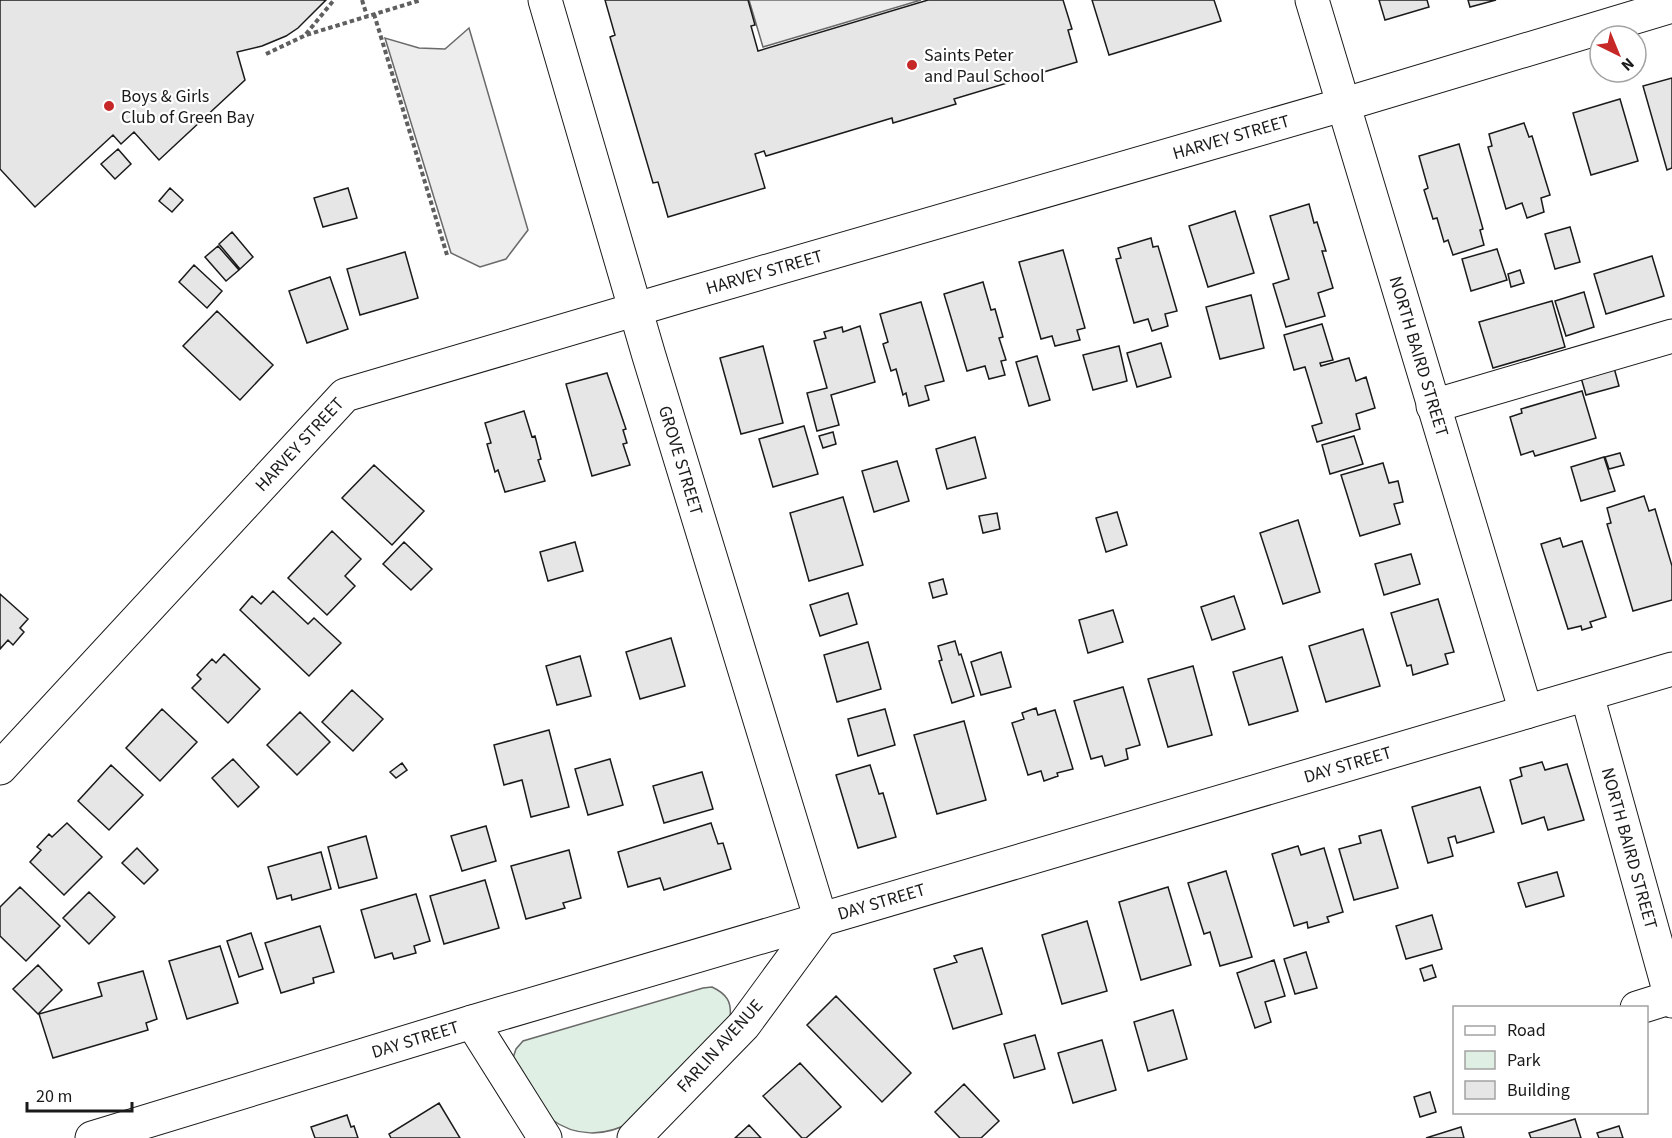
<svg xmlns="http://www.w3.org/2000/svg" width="1672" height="1138" font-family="'Source Sans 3',sans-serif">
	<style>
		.green { fill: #e0efe3; stroke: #6a6a6a; stroke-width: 1.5 }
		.parking { fill: #ededed; stroke: #6a6a6a; stroke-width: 1.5 }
		.building { fill: #e6e6e6; stroke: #1a1a1a; stroke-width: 1.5 }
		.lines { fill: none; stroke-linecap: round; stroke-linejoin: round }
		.minor-casing { stroke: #1a1a1a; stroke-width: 35 }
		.path { stroke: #5f5f5f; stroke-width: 4; stroke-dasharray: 4.5 3; stroke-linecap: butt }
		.minor { stroke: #fff; stroke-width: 33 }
		.poi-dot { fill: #c62828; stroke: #fff; stroke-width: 2 }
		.labels { text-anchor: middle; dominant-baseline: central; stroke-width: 4.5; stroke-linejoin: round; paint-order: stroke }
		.poi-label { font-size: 18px; fill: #1a1a1a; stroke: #fff; text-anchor: start }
		.street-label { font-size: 18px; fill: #1a1a1a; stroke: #fff }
	</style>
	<rect width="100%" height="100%" fill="#fff"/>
	<!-- green -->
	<path class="green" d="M 712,987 C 727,994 732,1002 730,1018 L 631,1122 C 605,1137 575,1137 551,1119 L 513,1058 L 516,1049 L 523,1041 L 703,988 Z"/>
	<!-- parking -->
	<path class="parking" d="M 749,0 L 921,0 L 763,47 Z
		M 469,28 L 528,230 L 506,259 L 480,267 L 451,253 L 385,38 L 419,48 L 445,49 Z"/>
	<!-- building -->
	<path class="building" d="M 0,0 L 326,0 L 298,28 L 286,36 L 262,46 L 237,52 L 245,80 L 159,160 L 134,132 L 121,144 L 113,135 L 35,207 L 0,169 Z
		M 605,0 L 748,0 L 755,25 L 751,26 L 758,51 L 928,0 L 1063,0 L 1072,29 L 1068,30 L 1077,62 L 954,99 L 956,104 L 893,123 L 892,118 L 766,156 L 764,151 L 755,154 L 765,188 L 668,217 L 658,182 L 653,183 L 610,37 L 615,35 Z
		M 1092,0 L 1214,0 L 1221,21 L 1109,55 Z
		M 1379,0 L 1427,0 L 1429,7 L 1385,20 Z
		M 1468,0 L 1496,0 L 1470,7 Z
		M 1672,78 L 1672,168 L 1667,170 L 1643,86 Z
		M 1620,99 L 1638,161 L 1591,175 L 1573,113 Z
		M 1524,123 L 1529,137 L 1532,136 L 1550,195 L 1541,198 L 1544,212 L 1527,218 L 1522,203 L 1506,209 L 1488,147 L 1492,146 L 1489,134 Z
		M 1459,144 L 1483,229 L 1480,230 L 1484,245 L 1453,255 L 1448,240 L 1444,242 L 1437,218 L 1433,219 L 1424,190 L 1428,188 L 1419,156 Z
		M 118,149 L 131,164 L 115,179 L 101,164 Z
		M 170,188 L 183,200 L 172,212 L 159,201 Z
		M 348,188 L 357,218 L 323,227 L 314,198 Z
		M 1309,204 L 1314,223 L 1317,222 L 1326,251 L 1322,251 L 1333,288 L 1318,293 L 1325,316 L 1286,327 L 1273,284 L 1289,279 L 1270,216 Z
		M 1235,211 L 1254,273 L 1208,287 L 1189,226 Z
		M 1570,227 L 1580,262 L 1555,269 L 1545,234 Z
		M 232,232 L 253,257 L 240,269 L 219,244 Z
		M 1151,238 L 1153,247 L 1158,246 L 1177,311 L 1165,314 L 1168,326 L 1152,331 L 1148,319 L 1134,323 L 1116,259 L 1121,258 L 1118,248 Z
		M 218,246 L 239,270 L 226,281 L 205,257 Z
		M 1497,249 L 1507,280 L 1471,291 L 1462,259 Z
		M 1063,250 L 1085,328 L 1077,330 L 1080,340 L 1055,346 L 1052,336 L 1041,339 L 1019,262 Z
		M 405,252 L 418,298 L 360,315 L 347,269 Z
		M 1652,256 L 1664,296 L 1606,314 L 1594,274 Z
		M 194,265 L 222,291 L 207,308 L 179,282 Z
		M 1520,270 L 1524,283 L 1511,287 L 1508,274 Z
		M 330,277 L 348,329 L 307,343 L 289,291 Z
		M 983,282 L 991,310 L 995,309 L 1003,337 L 999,338 L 1006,360 L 1001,361 L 1005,375 L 989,379 L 985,366 L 967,371 L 944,294 Z
		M 1584,292 L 1594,327 L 1566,336 L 1555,301 Z
		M 1251,295 L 1264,348 L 1220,359 L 1206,307 Z
		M 1552,301 L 1565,347 L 1493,368 L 1479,322 Z
		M 921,302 L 944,381 L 925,386 L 929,400 L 909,406 L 906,393 L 903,395 L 896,369 L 891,371 L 883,344 L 888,342 L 880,314 Z
		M 217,311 L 273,365 L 240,400 L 183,346 Z
		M 1322,324 L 1333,360 L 1320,363 L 1321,366 L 1349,358 L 1356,381 L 1366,377 L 1375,408 L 1356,414 L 1360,429 L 1317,442 L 1312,426 L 1322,423 L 1305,367 L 1294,370 L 1284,335 Z
		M 860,326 L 875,382 L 831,395 L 839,425 L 817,431 L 807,393 L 827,388 L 814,341 L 826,338 L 824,332 L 842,327 L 843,332 Z
		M 1161,343 L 1171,377 L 1137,387 L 1127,353 Z
		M 763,346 L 783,423 L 741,434 L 720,358 Z
		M 1119,346 L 1127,381 L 1093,390 L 1083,355 Z
		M 1037,356 L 1050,400 L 1029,406 L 1016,362 Z
		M 1613,364 L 1619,386 L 1586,395 L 1580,374 Z
		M 607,373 L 626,429 L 623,430 L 627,443 L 623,444 L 630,465 L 592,476 L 566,384 Z
		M 1582,391 L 1596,438 L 1535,456 L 1533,451 L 1521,455 L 1510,417 L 1522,413 L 1521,409 Z
		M 524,411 L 532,437 L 535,436 L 541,459 L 538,460 L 545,481 L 505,492 L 498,470 L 495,472 L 487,444 L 491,443 L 485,423 Z
		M 804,426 L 818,474 L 773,487 L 759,439 Z
		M 833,432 L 836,444 L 823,448 L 819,436 Z
		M 1354,436 L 1363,464 L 1330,474 L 1322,445 Z
		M 975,437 L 986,478 L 947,489 L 936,449 Z
		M 1620,453 L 1624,465 L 1609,469 L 1605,457 Z
		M 1604,457 L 1615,491 L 1581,501 L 1571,467 Z
		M 897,461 L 909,501 L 874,512 L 862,471 Z
		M 1383,463 L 1389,483 L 1398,481 L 1403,502 L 1394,504 L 1400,524 L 1360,536 L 1341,475 Z
		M 374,465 L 424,511 L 392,545 L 342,498 Z
		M 1644,496 L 1649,511 L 1655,509 L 1672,566 L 1672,600 L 1633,611 L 1607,524 L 1611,523 L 1607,508 Z
		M 843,497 L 863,565 L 809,581 L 790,513 Z
		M 1117,512 L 1127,545 L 1106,552 L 1096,518 Z
		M 997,513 L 1000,529 L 983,533 L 979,516 Z
		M 1298,520 L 1320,592 L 1283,604 L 1260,533 Z
		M 332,531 L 361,559 L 345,576 L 355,586 L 327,615 L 288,578 Z
		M 1560,538 L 1563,547 L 1582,541 L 1606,617 L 1590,622 L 1592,627 L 1582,630 L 1581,626 L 1568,629 L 1541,544 Z
		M 404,542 L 432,569 L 411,590 L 383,564 Z
		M 575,542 L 583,571 L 548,581 L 540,552 Z
		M 1411,554 L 1420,584 L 1384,595 L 1375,564 Z
		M 943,579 L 947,594 L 933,598 L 929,583 Z
		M 273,591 L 308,624 L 314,618 L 341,643 L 309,676 L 240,610 L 252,596 L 261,604 Z
		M 848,593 L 857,624 L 820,636 L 810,605 Z
		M 0,594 L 28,619 L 20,628 L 24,632 L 13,645 L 8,640 L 0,649 Z
		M 1234,596 L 1245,629 L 1212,640 L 1201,607 Z
		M 1438,599 L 1454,652 L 1445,654 L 1448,664 L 1413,675 L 1411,665 L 1407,666 L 1391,613 Z
		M 1113,610 L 1123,642 L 1088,653 L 1079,620 Z
		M 1363,629 L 1380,686 L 1326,702 L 1309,646 Z
		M 671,638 L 685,686 L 640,699 L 626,652 Z
		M 955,641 L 959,655 L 961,654 L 974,696 L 952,703 L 939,661 L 942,660 L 938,646 Z
		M 868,642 L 881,689 L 837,702 L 824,655 Z
		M 1001,652 L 1011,687 L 981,695 L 971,662 Z
		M 224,654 L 260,689 L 228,723 L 192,688 L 201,679 L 197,675 L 212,659 L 216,663 Z
		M 580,656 L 591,696 L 557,705 L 546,666 Z
		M 1282,657 L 1298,711 L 1249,725 L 1233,672 Z
		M 1193,666 L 1212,735 L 1168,747 L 1148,679 Z
		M 1123,687 L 1140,745 L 1126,749 L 1128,759 L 1105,766 L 1102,756 L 1091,759 L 1074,701 Z
		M 352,690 L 383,719 L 353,751 L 322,722 Z
		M 1036,708 L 1038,715 L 1055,710 L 1073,769 L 1057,773 L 1058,776 L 1044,781 L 1041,771 L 1028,775 L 1012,723 L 1024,719 L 1022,713 Z
		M 162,709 L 197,742 L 160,781 L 126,748 Z
		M 885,709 L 895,745 L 858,756 L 848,719 Z
		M 300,712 L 330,742 L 297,775 L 267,745 Z
		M 964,721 L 986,800 L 937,814 L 914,735 Z
		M 549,730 L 569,807 L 531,817 L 522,780 L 504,785 L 494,745 Z
		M 233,759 L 259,787 L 238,807 L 212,778 Z
		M 610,759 L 623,805 L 588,815 L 575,769 Z
		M 1542,762 L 1545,770 L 1567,764 L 1584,820 L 1548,830 L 1544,817 L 1522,824 L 1510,780 L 1522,776 L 1520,768 Z
		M 402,763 L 407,770 L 396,778 L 390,772 Z
		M 111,765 L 143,795 L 109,830 L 78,801 Z
		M 870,765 L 879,794 L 883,793 L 896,837 L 858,848 L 836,775 Z
		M 702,772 L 713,809 L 664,823 L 653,786 Z
		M 1480,787 L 1494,832 L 1457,843 L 1455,836 L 1448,838 L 1453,856 L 1428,863 L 1412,807 Z
		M 67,823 L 102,857 L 64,895 L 30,862 L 41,850 L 37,847 L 49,834 L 52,837 Z
		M 711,823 L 718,844 L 723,843 L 731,869 L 664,890 L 660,878 L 628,887 L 618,852 Z
		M 486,826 L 496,861 L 462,871 L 451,836 Z
		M 1381,830 L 1398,888 L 1354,900 L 1339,849 L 1361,843 L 1359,836 Z
		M 366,836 L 377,878 L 339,888 L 328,847 Z
		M 1298,846 L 1301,855 L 1324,848 L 1343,912 L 1327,917 L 1329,922 L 1308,928 L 1307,922 L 1294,926 L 1272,854 Z
		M 137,848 L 158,870 L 144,884 L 122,863 Z
		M 569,850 L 581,898 L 563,903 L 565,908 L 526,919 L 511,866 Z
		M 321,852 L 331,889 L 292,900 L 291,895 L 277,899 L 268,867 Z
		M 1226,871 L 1252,957 L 1220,966 L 1210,932 L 1204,934 L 1188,883 Z
		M 1557,872 L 1564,896 L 1526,907 L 1518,883 Z
		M 485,880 L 499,928 L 444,944 L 430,896 Z
		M 20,887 L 60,926 L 26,961 L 0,936 L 0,907 Z
		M 1168,887 L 1191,965 L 1141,980 L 1119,902 Z
		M 89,892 L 115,917 L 89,944 L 63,918 Z
		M 416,894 L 430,941 L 414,946 L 416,953 L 394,959 L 392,953 L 375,958 L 361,910 Z
		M 1432,915 L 1442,949 L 1406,959 L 1396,926 Z
		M 1087,921 L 1107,991 L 1062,1004 L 1042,935 Z
		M 320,926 L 334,972 L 313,978 L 314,983 L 281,993 L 265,943 Z
		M 251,933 L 263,969 L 239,977 L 227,941 Z
		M 220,946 L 238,1003 L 187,1019 L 169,961 Z
		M 982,948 L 1002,1014 L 953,1029 L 934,969 L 957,962 L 954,956 Z
		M 1306,952 L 1317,988 L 1295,994 L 1284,959 Z
		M 1274,960 L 1285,996 L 1265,1002 L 1271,1022 L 1255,1028 L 1237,973 Z
		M 38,965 L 62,990 L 38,1014 L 13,989 Z
		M 1432,965 L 1436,977 L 1424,981 L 1420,969 Z
		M 143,971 L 157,1019 L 146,1023 L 148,1030 L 53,1058 L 39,1014 L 102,996 L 98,983 Z
		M 836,996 L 911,1073 L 882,1102 L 807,1025 Z
		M 1173,1010 L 1187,1059 L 1148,1071 L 1134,1022 Z
		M 1035,1035 L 1045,1069 L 1014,1078 L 1004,1044 Z
		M 1102,1040 L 1116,1090 L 1073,1103 L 1058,1053 Z
		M 800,1063 L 841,1107 L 806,1138 L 802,1138 L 763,1096 Z
		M 964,1084 L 999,1121 L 981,1138 L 960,1138 L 935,1112 Z
		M 1430,1092 L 1436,1112 L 1420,1117 L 1414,1097 Z
		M 439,1103 L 460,1138 L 391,1138 L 389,1134 Z
		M 347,1115 L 351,1127 L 354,1126 L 358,1138 L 315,1138 L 311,1127 Z
		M 1575,1119 L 1581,1138 L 1531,1138 L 1529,1133 Z
		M 749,1125 L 761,1138 L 735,1138 Z
		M 1619,1126 L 1623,1138 L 1599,1138 L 1597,1133 Z
		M 1461,1127 L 1464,1138 L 1426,1138 Z"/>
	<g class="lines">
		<!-- minor casing -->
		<g class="minor-casing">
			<g id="minor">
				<path id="s1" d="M 545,0 L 649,356 L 821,920 L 744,1025 L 634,1138"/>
				<path id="s2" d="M 1312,0 L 1526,712"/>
				<path d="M 1433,406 L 1672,336"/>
				<path id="s3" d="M 1587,695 L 1672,1001"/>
				<path id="s4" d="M 0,768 L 345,395 L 681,296 L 1342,105 L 1672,6"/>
				<path d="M 1637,1008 L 1672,997"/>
				<path d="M 472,1022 L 545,1138"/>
				<path id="s5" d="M 92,1138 L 472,1022 L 1672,669"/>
			</g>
		</g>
		<!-- path -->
		<path class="path" d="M 362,0 L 367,16
			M 374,14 L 447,255
			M 306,34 L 334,0
			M 266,54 L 306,35 L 421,0"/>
		<!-- minor -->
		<use href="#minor" class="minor"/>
	</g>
	<!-- markers -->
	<g class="poi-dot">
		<circle cx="912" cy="65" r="6"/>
		<circle cx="109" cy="106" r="6"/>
	</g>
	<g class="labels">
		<!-- poi labels -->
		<g class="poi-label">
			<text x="924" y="55">Saints Peter<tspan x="924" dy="21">and Paul School</tspan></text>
			<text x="121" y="96">Boys &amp; Girls<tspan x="121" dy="21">Club of Green Bay</tspan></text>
		</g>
		<!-- street labels -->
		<g class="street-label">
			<text stroke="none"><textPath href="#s4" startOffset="1431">HARVEY STREET</textPath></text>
			<text stroke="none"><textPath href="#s4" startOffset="945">HARVEY STREET</textPath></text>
			<text stroke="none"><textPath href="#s2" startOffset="372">NORTH BAIRD STREET</textPath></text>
			<text stroke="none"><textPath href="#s4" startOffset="441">HARVEY STREET</textPath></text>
			<text stroke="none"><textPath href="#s1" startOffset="480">GROVE STREET</textPath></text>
			<text stroke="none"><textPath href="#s5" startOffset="1310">DAY STREET</textPath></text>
			<text stroke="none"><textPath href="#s3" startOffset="159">NORTH BAIRD STREET</textPath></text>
			<text stroke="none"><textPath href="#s5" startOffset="824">DAY STREET</textPath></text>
			<text stroke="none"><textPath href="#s5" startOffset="338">DAY STREET</textPath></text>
			<text transform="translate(720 1046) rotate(-48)">FARLIN AVENUE</text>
		</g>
	</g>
	<!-- legend -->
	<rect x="1453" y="1006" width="195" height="108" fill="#ffffff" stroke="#a3a3a3" stroke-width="1.5"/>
	<rect x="1465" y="1026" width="30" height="9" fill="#ffffff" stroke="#a3a3a3" stroke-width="1.5"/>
	<text x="1507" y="1036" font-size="18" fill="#1a1a1a">Road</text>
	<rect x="1465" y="1051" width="30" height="18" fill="#e0efe3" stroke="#a3a3a3" stroke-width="1.5"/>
	<text x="1507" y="1066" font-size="18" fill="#1a1a1a">Park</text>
	<rect x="1465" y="1081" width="30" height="18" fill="#e6e6e6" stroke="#a3a3a3" stroke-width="1.5"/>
	<text x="1507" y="1096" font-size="18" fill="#1a1a1a">Building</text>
	<!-- north arrow -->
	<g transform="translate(1618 54) rotate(137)"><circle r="28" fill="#ffffff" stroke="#a3a3a3" stroke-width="1.5"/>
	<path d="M0-4.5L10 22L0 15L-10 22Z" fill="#c62828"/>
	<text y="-9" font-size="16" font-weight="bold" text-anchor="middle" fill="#1a1a1a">N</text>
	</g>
	<!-- scale -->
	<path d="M27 1102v9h105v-9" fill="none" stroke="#1a1a1a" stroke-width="3"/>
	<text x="36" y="1102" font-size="18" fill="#1a1a1a" stroke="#ffffff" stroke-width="4.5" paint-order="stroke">20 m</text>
</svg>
